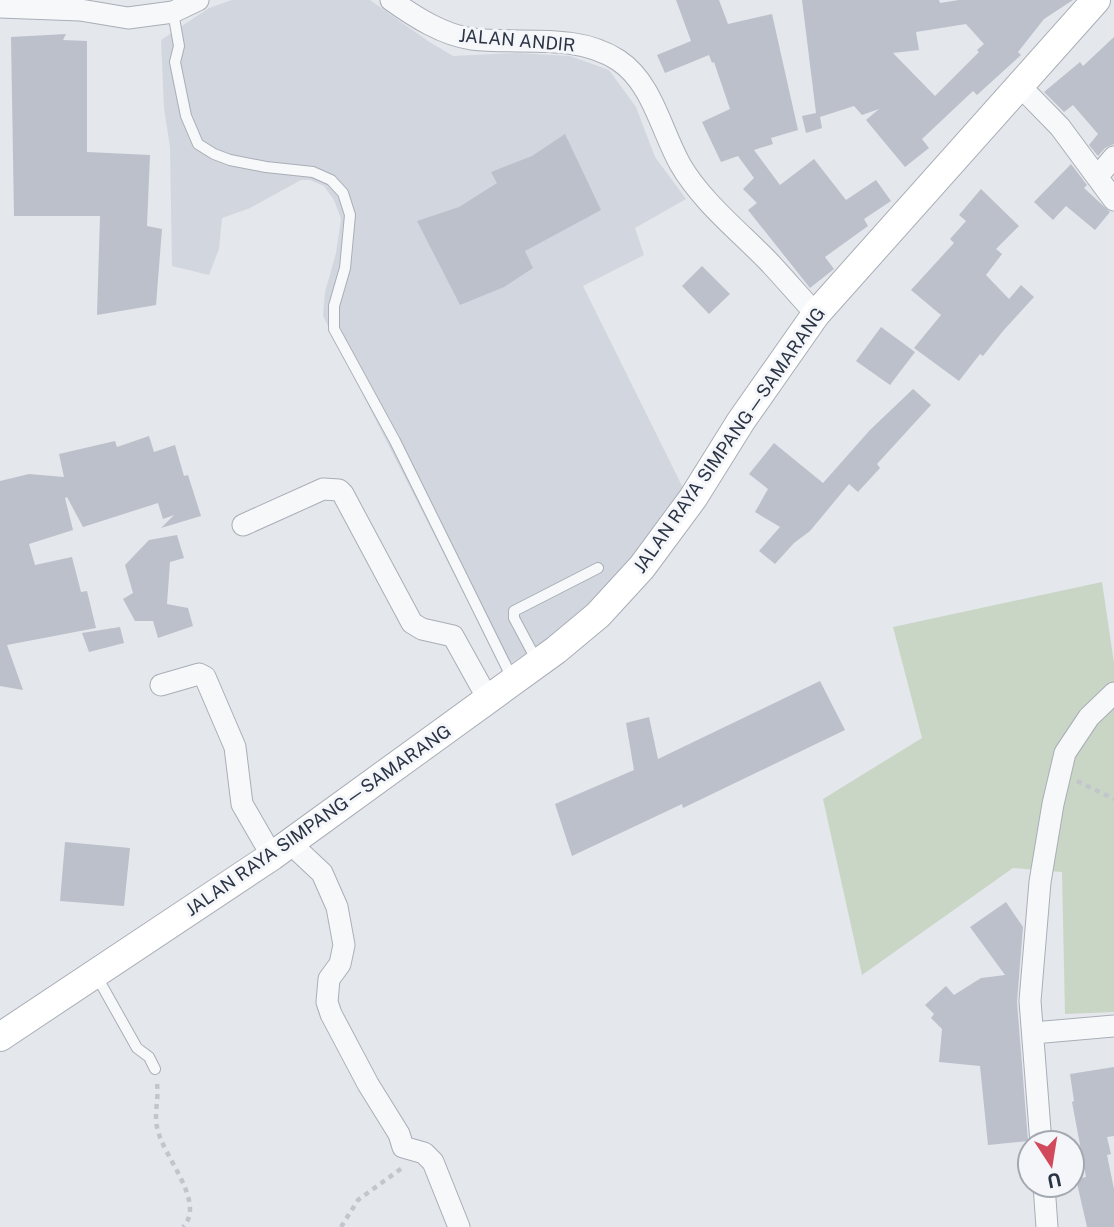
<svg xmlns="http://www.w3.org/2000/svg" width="1114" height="1227" font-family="'Public Sans',sans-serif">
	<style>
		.built { fill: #d2d6de }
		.green { fill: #c9d6c5 }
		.building { fill: #bbc0ca; fill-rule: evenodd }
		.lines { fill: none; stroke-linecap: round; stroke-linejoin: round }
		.service-casing { stroke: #a9aeb7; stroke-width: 12 }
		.minor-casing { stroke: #a9aeb7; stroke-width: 23 }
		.secondary-casing { stroke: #a9aeb7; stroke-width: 30 }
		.path { stroke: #c2c5cb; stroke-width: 4.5; stroke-dasharray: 5 5; stroke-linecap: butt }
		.service { stroke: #f7f8fa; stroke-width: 10 }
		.minor { stroke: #f7f8fa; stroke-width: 21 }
		.secondary { stroke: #fff; stroke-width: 28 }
		.labels { text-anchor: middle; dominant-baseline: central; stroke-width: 6; stroke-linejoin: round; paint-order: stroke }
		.street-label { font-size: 18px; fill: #2b3445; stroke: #f4f6f9 }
	</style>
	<rect width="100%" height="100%" fill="#e4e7ec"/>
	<!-- built -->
	<path class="built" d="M 232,0 L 370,0 L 428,41 L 453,56 L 517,53 L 570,56 L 609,70 L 636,107 L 655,157 L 686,199 L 635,228 L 644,255 L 583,286 L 683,488 L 631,560 L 589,606 L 547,639 L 502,669 L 323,316 L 325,292 L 336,253 L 341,219 L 334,200 L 324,186 L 310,180 L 301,180 L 250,208 L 222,218 L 219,249 L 209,275 L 172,266 L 170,147 L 164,108 L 161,40 L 209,8 Z"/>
	<!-- green -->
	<path class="green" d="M 1102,582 L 1114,663 L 1114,1012 L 1065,1014 L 1062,872 L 1013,868 L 862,975 L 823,799 L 922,738 L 893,627 Z"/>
	<!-- building -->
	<path class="building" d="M 676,0 L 719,0 L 728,24 L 772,14 L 798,130 L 771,138 L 773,144 L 754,150 L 780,185 L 814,159 L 846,200 L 876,180 L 891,201 L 864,219 L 868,226 L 825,257 L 834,269 L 810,288 L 748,210 L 757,203 L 743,189 L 754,178 L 738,156 L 721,162 L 702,122 L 730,109 L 714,62 L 712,63 L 709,55 L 665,73 L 657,55 L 691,41 Z
		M 802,0 L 939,0 L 940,3 L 959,0 L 1073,0 L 1044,19 L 1018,52 L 1021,55 L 977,95 L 973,91 L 922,139 L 929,148 L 905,167 L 866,120 L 879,109 L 862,115 L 854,106 L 820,117 L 822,128 L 806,133 L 802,116 L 816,113 ZM 966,24 L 984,44 L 977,50 L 979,52 L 935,96 L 893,53 L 919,50 L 916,32 Z
		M 66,34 L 63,40 L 87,41 L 87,152 L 150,155 L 147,226 L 162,229 L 156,305 L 97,315 L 100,216 L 14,216 L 11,37 Z
		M 1114,37 L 1114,144 L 1105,148 L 1098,156 L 1089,145 L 1098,134 L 1073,105 L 1064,112 L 1044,92 L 1080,62 L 1083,66 Z
		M 565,134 L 601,210 L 525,251 L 533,268 L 504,287 L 460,305 L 417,221 L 459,207 L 497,183 L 491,172 L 532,156 Z
		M 1071,164 L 1087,185 L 1084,188 L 1110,212 L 1095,230 L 1066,206 L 1053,220 L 1034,202 Z
		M 981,189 L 1019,226 L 996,249 L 1002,254 L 986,275 L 1009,299 L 1021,285 L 1034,297 L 1003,331 L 983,356 L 980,354 L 959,381 L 914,348 L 941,315 L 911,290 L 954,243 L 950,239 L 966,221 L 959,215 Z
		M 702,266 L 730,294 L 709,314 L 682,286 Z
		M 881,327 L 915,352 L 890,385 L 856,361 Z
		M 913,389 L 931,405 L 877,464 L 880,468 L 858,492 L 849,484 L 810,531 L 794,543 L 775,564 L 759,551 L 780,527 L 755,512 L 768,489 L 749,474 L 774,443 L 823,483 L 870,430 Z
		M 149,436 L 154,452 L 175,445 L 184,476 L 188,475 L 201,516 L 161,528 L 174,515 L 163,519 L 158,503 L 83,527 L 67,497 L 65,498 L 73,530 L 29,544 L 35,565 L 72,557 L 81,592 L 87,591 L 96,628 L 7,645 L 23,690 L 0,686 L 0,481 L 29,474 L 64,477 L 59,454 L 115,441 L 117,447 Z
		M 177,535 L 184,558 L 170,562 L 167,604 L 188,608 L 193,626 L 158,638 L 153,621 L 135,621 L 123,599 L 133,593 L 125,565 L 149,540 Z
		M 120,627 L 124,643 L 89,652 L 82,633 Z
		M 820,681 L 845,730 L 683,808 L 682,804 L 572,856 L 555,804 L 634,770 L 626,723 L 649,717 L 658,759 Z
		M 65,842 L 130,848 L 124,906 L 60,901 Z
		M 1006,902 L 1023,927 L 1017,1002 L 1028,1141 L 988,1145 L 980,1066 L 939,1062 L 942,1029 L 931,1018 L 934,1014 L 925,1005 L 946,986 L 954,995 L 981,978 L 1005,975 L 970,927 Z
		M 1114,1067 L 1114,1136 L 1107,1137 L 1111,1154 L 1107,1155 L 1114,1189 L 1114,1227 L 1087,1227 L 1076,1179 L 1086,1177 L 1072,1102 L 1074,1101 L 1070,1074 Z"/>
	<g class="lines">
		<!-- service casing -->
		<g class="service-casing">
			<path id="service" d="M 173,12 L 179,46 L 175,62 L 186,116 L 198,144 L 214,154 L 230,160 L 266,167 L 313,172 L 331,180 L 343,193 L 350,215 L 345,268 L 334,306 L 334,329 L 395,441 L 513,680
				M 538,663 L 514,618 L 514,611 L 598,568
				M 96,975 L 137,1048 L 149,1057 L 155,1069"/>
		</g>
		<!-- minor casing -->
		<g class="minor-casing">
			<path id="minor" d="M 391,0 C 415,17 443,35 472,39 C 520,45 575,32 618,60 C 652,82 661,130 680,164 C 701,201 740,232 769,262 C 785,279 800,297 816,314
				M 0,7 L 80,10 L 128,18 L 173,12 L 198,0
				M 1020,86 L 1060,127 L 1114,200
				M 1097,177 L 1114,157
				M 243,525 L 323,489 L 339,490 L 343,494 L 412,623 L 422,629 L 453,636 L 488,699
				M 161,685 L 199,674 L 205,677 L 235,747 L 242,804 L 272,856
				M 290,843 L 322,873 L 337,907 L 344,945 L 340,964 L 329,979 L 327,1002 L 331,1014 L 368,1084 L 399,1134 L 403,1147 L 424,1153 L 433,1162 L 459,1227
				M 1033,1033 L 1114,1026
				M 1041,1143 L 1030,1001 L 1040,882 L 1053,804 L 1065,753 L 1089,717 L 1114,693
				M 1044,1185 L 1047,1227"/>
		</g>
		<!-- secondary casing -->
		<g class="secondary-casing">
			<path id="secondary" d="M 0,1037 L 272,856 L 556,650 L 598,615 L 642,567 L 693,498 L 741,421 L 816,314 L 1096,0"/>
		</g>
		<!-- path -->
		<path class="path" d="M 1077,781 L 1114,799
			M 157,1084 C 159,1098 154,1113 157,1127 C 162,1156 207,1202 183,1227
			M 341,1227 L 358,1200 L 402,1168"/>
		<!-- service -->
		<use href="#service" class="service"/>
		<!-- minor -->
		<use href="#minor" class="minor"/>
		<!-- secondary -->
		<use href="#secondary" class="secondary"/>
	</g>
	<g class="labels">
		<!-- street labels -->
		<g class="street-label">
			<text transform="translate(517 40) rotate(5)">JALAN ANDIR</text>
			<text transform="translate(729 440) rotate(-55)">JALAN RAYA SIMPANG—SAMARANG</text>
			<text transform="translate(318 820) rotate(-35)">JALAN RAYA SIMPANG—SAMARANG</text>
		</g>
	</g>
	<!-- north arrow -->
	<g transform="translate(1051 1164) rotate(168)"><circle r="33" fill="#f4f6f9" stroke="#a4a8b1" stroke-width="2"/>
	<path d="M0-5L12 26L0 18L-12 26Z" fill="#d1495b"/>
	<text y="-10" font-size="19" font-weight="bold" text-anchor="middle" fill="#2b3445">U</text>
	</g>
</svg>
